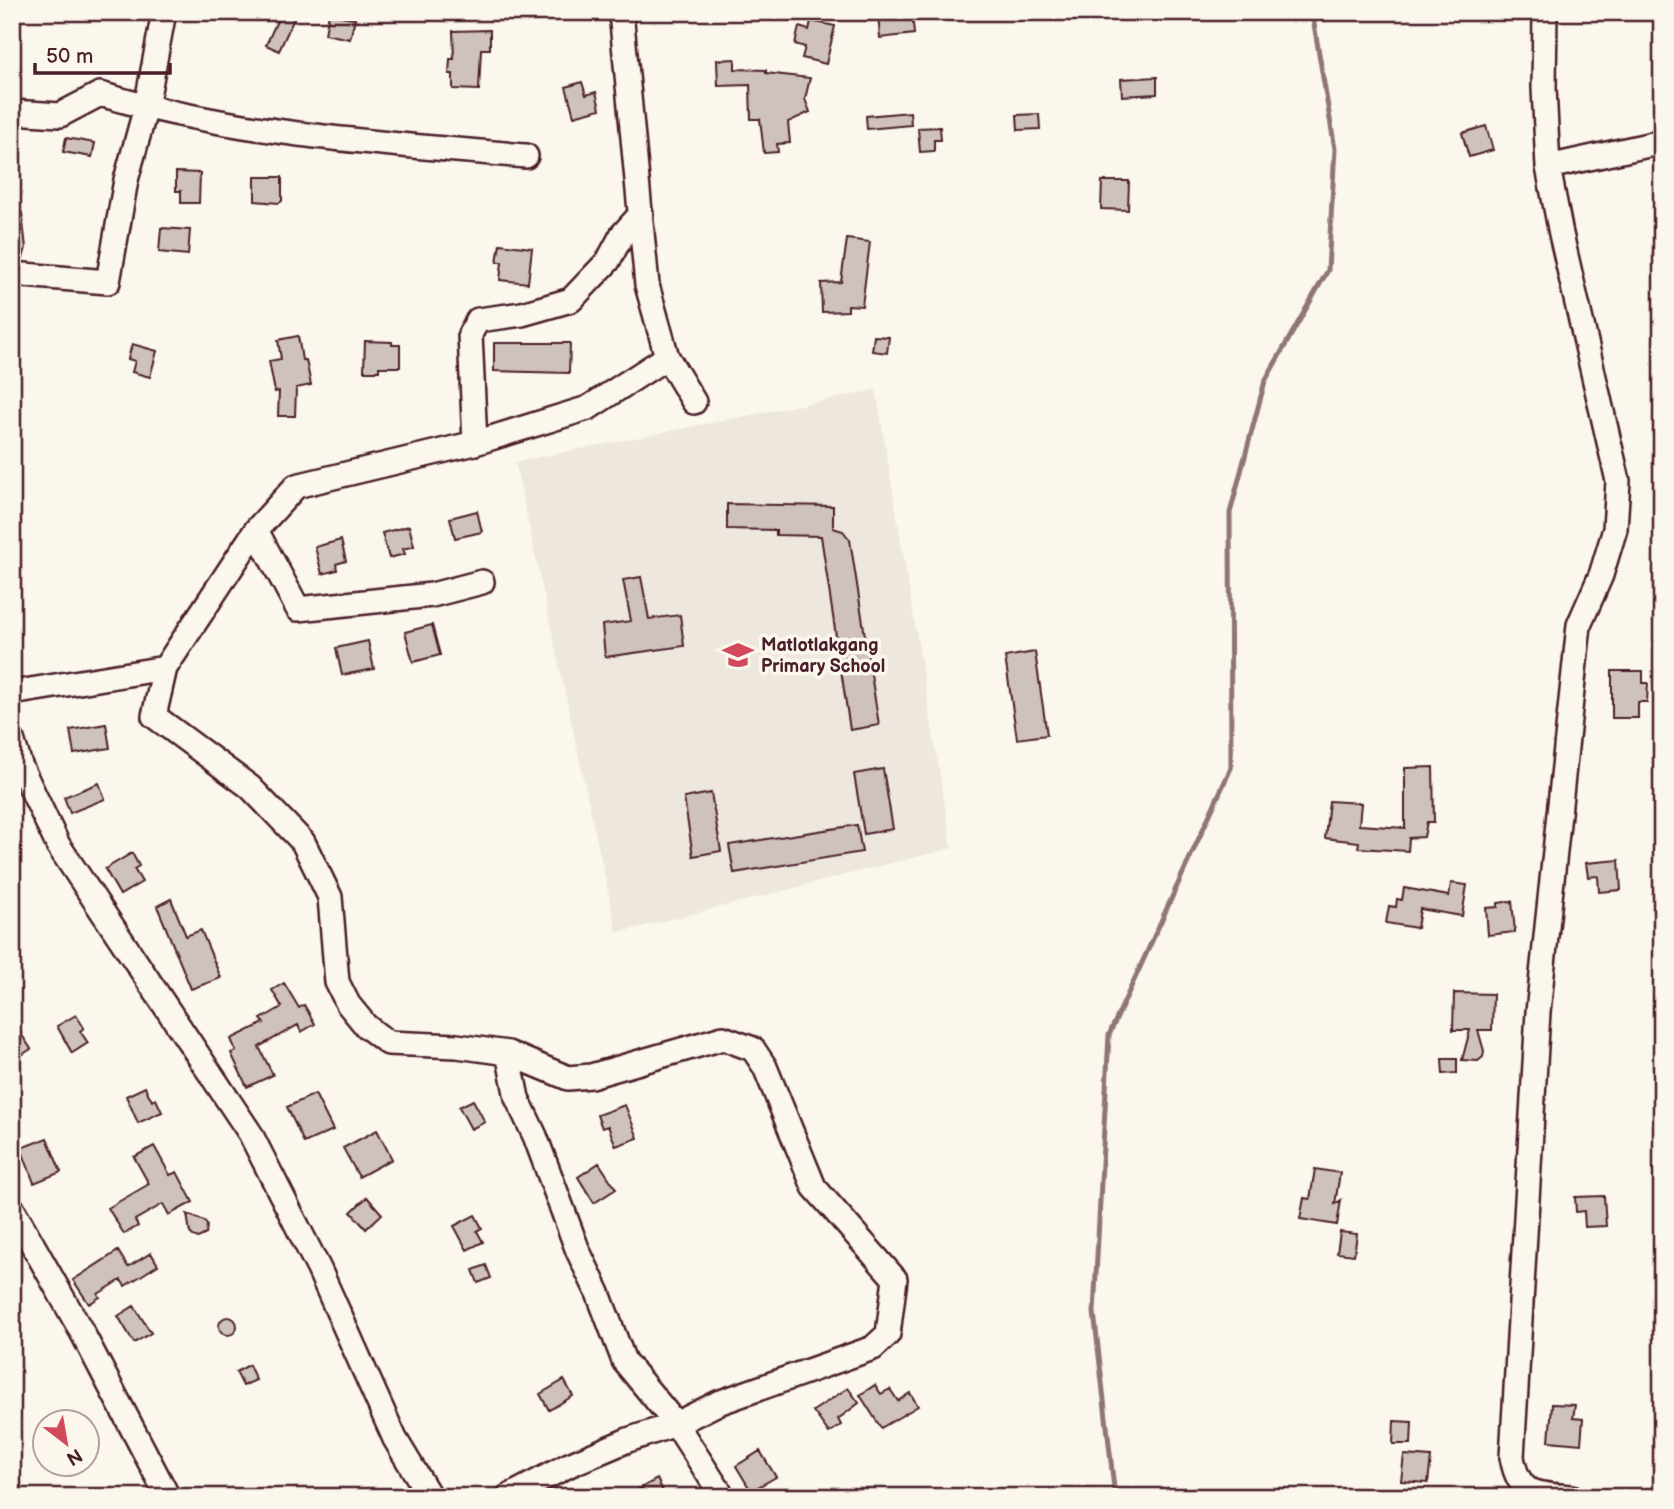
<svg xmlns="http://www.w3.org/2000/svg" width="1674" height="1509" font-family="'Balsamiq Sans',sans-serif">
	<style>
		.built { fill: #eee7de }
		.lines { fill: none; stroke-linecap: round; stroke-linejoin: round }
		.stream { stroke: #907477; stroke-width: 5 }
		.building { fill: #cfc2bc; stroke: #4a1f2b; stroke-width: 2 }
		.minor-casing { stroke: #4a1f2b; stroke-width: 28 }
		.minor { stroke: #fbf7ec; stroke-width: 23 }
		.labels { text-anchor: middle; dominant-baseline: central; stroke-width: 7; stroke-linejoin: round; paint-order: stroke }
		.poi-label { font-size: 18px; font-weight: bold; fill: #4a1f2b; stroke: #fbf7ec; text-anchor: start }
	</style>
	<rect width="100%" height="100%" fill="#fbf7ec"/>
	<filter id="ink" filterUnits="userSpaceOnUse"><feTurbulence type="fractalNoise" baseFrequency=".0143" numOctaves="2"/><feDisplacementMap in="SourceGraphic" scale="14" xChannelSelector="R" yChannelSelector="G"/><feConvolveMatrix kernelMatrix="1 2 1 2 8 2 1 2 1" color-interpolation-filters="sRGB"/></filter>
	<g filter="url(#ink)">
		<!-- built -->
		<path class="built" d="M 876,390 L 952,848 L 617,933 L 515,462 Z"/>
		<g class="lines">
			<!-- stream -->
			<path class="stream" d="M 1115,1497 L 1094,1312 L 1109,1035 L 1231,768 L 1230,513 L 1265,381 L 1328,270 L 1335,149 L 1312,12"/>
		</g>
		<!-- building -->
		<path class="building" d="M 281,12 L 297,12 L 279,51 L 266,45 Z
			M 912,12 L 914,34 L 880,38 L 878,13 Z
			M 329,13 L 355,19 L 350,39 L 325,34 Z
			M 811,21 L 835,26 L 826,64 L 802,58 L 805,47 L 795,44 L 799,27 L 809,30 Z
			M 490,30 L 490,49 L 481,49 L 479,90 L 453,89 L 453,74 L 449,74 L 450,59 L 454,59 L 453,31 Z
			M 735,59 L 735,69 L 766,70 L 766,73 L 810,78 L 805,99 L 810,112 L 788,122 L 790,143 L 777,144 L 778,152 L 764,153 L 760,119 L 751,119 L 750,85 L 718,86 L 717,60 Z
			M 1157,77 L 1157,94 L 1122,96 L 1121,79 Z
			M 582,82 L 586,95 L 596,92 L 600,109 L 574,116 L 566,87 Z
			M 910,112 L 911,125 L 867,129 L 866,116 Z
			M 1039,114 L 1040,129 L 1018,130 L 1017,115 Z
			M 1486,126 L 1493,150 L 1469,157 L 1462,133 Z
			M 940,127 L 941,140 L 934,140 L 934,151 L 920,152 L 918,128 Z
			M 66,138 L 95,143 L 92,157 L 63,152 Z
			M 176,172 L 200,173 L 199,203 L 181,203 L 181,191 L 176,191 Z
			M 255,177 L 282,177 L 282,201 L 279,203 L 255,201 Z
			M 1102,181 L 1129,181 L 1128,210 L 1101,209 Z
			M 22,213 L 26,248 L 22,261 L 12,260 L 12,214 Z
			M 161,228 L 190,230 L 188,255 L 159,252 Z
			M 847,239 L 870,242 L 862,306 L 848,305 L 848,311 L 822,312 L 821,283 L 841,282 Z
			M 500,244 L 532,248 L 528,283 L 500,280 L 502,262 L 497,262 Z
			M 298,336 L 302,360 L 306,360 L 311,385 L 296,388 L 295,416 L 278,416 L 279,391 L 275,392 L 269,361 L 281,359 L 278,340 Z
			M 874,336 L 889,337 L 887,353 L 872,351 Z
			M 365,341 L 392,342 L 392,345 L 400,345 L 400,367 L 379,367 L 379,371 L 364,371 Z
			M 494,343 L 570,343 L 569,373 L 494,371 Z
			M 132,344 L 157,351 L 150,377 L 132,372 L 135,361 L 128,359 Z
			M 727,504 L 833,506 L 833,528 L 843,531 L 850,540 L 879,725 L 850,730 L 821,536 L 776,535 L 776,530 L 727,529 Z
			M 477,511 L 482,532 L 455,538 L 450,518 Z
			M 409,526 L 414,546 L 403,549 L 405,554 L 389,558 L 382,533 Z
			M 341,540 L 346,561 L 336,564 L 337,570 L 322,574 L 315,547 Z
			M 641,577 L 649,619 L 680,615 L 684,646 L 605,657 L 602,625 L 631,621 L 623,580 Z
			M 432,625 L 440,655 L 413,662 L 405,632 Z
			M 368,641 L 374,669 L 342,675 L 336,648 Z
			M 1035,652 L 1047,735 L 1017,739 L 1005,657 Z
			M 1612,671 L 1643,671 L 1643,683 L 1648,683 L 1647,702 L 1638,702 L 1638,718 L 1612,718 Z
			M 106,724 L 110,748 L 74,754 L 70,730 Z
			M 1433,767 L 1434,822 L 1427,822 L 1424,837 L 1409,838 L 1408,851 L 1358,848 L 1359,842 L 1325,838 L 1329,801 L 1361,803 L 1359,825 L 1405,828 L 1405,768 Z
			M 883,769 L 893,829 L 864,834 L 854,774 Z
			M 99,783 L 105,799 L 70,813 L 64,797 Z
			M 711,793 L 721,851 L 693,856 L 684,798 Z
			M 857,825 L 862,852 L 734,873 L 729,845 Z
			M 132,853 L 139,866 L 134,869 L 142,882 L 120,895 L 105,869 Z
			M 1619,860 L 1621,890 L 1599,892 L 1598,876 L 1588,877 L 1586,863 Z
			M 1451,883 L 1467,885 L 1462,916 L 1420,909 L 1417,928 L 1386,923 L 1389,906 L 1396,907 L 1397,899 L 1402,900 L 1404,888 L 1449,896 Z
			M 171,899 L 186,936 L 201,930 L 221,978 L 191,989 L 157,906 Z
			M 1512,901 L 1515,932 L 1488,935 L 1486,908 L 1498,907 L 1498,903 Z
			M 284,983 L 299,1008 L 304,1005 L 315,1024 L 301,1032 L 298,1025 L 259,1047 L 273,1075 L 247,1087 L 231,1053 L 236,1051 L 231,1039 L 264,1023 L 261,1019 L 282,1007 L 272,990 Z
			M 1454,993 L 1493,994 L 1492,1030 L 1478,1030 L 1484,1051 L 1483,1057 L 1478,1061 L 1462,1060 L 1470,1030 L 1453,1030 Z
			M 76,1015 L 84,1028 L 80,1031 L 88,1043 L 72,1053 L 57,1026 Z
			M 12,1020 L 31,1049 L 12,1061 Z
			M 1442,1059 L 1457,1059 L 1457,1073 L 1443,1074 Z
			M 145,1087 L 152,1101 L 156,1099 L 162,1112 L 138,1123 L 126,1096 Z
			M 315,1094 L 333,1130 L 304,1143 L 287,1107 Z
			M 473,1100 L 485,1122 L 471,1129 L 459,1107 Z
			M 625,1105 L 638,1138 L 616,1146 L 608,1126 L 602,1128 L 597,1115 Z
			M 377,1130 L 392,1159 L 359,1177 L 343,1148 Z
			M 47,1138 L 61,1172 L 34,1183 L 21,1148 Z
			M 154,1146 L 170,1175 L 177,1172 L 193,1202 L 169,1215 L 163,1204 L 135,1220 L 138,1226 L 124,1234 L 108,1208 L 149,1184 L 134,1157 Z
			M 599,1163 L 616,1189 L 594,1203 L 578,1177 Z
			M 1315,1169 L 1340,1173 L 1335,1204 L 1341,1200 L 1337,1225 L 1300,1219 L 1304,1198 L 1310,1199 Z
			M 1604,1196 L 1606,1226 L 1585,1227 L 1584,1211 L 1576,1212 L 1575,1197 Z
			M 367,1197 L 382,1214 L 366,1229 L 351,1212 Z
			M 187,1214 L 204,1221 L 207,1225 L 206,1234 L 198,1238 L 193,1236 L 190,1233 Z
			M 475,1215 L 482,1228 L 477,1231 L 483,1242 L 467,1250 L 454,1226 Z
			M 1340,1232 L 1357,1234 L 1354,1255 L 1337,1253 Z
			M 118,1251 L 128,1267 L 151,1253 L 158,1265 L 125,1286 L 121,1280 L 98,1294 L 100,1297 L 89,1304 L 73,1280 Z
			M 486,1265 L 491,1278 L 478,1283 L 473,1270 Z
			M 134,1306 L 151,1333 L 134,1343 L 118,1316 Z
			M219 1326a9 9 0 1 1 18 0a9 9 0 1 1-18 0Z
			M 249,1365 L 256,1380 L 243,1386 L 236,1372 Z
			M 564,1380 L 573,1396 L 549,1410 L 540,1394 Z
			M 875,1385 L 881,1394 L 890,1389 L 898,1401 L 910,1393 L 918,1406 L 881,1428 L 860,1395 Z
			M 848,1388 L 859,1403 L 838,1419 L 841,1425 L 829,1433 L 813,1411 Z
			M 1552,1404 L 1575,1405 L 1573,1418 L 1583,1419 L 1581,1444 L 1549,1441 Z
			M 1394,1421 L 1412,1422 L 1411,1444 L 1393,1444 Z
			M 760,1451 L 776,1477 L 751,1491 L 736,1466 Z
			M 1404,1455 L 1431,1457 L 1428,1483 L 1401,1481 Z
			M 657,1479 L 666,1497 L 624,1497 Z"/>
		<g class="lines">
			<!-- minor casing -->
			<g class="minor-casing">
				<path id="minor" d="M 621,12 L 647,285 L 667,357 L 694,402
					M 1545,12 L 1544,88 L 1548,167 L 1561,234 L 1618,481 L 1615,529 L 1601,575 L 1579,625 L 1538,1012 L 1512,1457 C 1519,1497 1536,1494 1572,1497
					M 12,112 L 60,115 L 100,94 C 238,135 383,143 526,156
					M 1548,167 L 1662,142
					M 12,274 L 108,282 L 126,180 L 146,107 L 164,12
					M 475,443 L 470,334 L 478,320 L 522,314 L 571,300 L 608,261 L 622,235 L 641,214
					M 256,530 L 165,668 L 154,716 L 250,787 L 303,842 L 330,897 L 337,982 L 348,1004 L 366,1026 L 388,1043 L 457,1046 L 508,1053 L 568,1078 L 591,1076 L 723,1038 L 753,1049 L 765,1067 L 814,1187 L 895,1279 L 888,1334 L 873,1348 L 718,1403 L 676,1424 L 628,1440 L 569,1465 L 508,1497
					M 482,582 L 432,595 L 298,609 L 256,530 L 296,486 L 475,443 L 588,408 L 667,357
					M 12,693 L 165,668
					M 12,739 L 20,765 L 58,845 L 250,1133 L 319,1269 L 395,1439 L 430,1497
					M 508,1053 L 517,1098 L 535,1136 L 578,1251 L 598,1293 L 624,1361 L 676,1424 L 723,1497
					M 12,1208 L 83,1334 L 168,1497"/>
			</g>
			<!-- minor -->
			<use href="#minor" class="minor"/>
		</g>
	</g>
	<!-- icons -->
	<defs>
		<g id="school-bare" transform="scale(2.415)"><path d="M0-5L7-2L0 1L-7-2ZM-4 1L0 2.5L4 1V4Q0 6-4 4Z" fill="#d1495b" stroke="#fbf7ec" stroke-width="2.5" paint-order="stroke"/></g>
	</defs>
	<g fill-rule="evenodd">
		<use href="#school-bare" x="738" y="655"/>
	</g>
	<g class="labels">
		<!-- poi labels -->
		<g class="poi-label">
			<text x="761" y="645">Matlotlakgang<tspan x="761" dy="21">Primary School</tspan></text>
		</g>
	</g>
	<!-- margin -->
	<rect width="1674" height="1509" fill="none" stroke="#fbf7ec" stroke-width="42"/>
	<rect x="21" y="21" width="1632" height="1467" fill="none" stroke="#4a1f2b" stroke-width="2.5" filter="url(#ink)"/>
	<!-- north arrow -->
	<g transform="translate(66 1443) rotate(149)"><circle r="33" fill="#fbf7ec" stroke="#b4a19f" stroke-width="2"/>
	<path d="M0-5L12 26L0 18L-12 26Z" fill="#d1495b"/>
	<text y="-10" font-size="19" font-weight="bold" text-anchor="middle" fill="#4a1f2b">N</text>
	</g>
	<!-- scale -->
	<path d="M35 63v10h135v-10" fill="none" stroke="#4a1f2b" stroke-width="3.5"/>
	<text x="46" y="63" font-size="21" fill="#4a1f2b" stroke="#fbf7ec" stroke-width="5" paint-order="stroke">50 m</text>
</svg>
